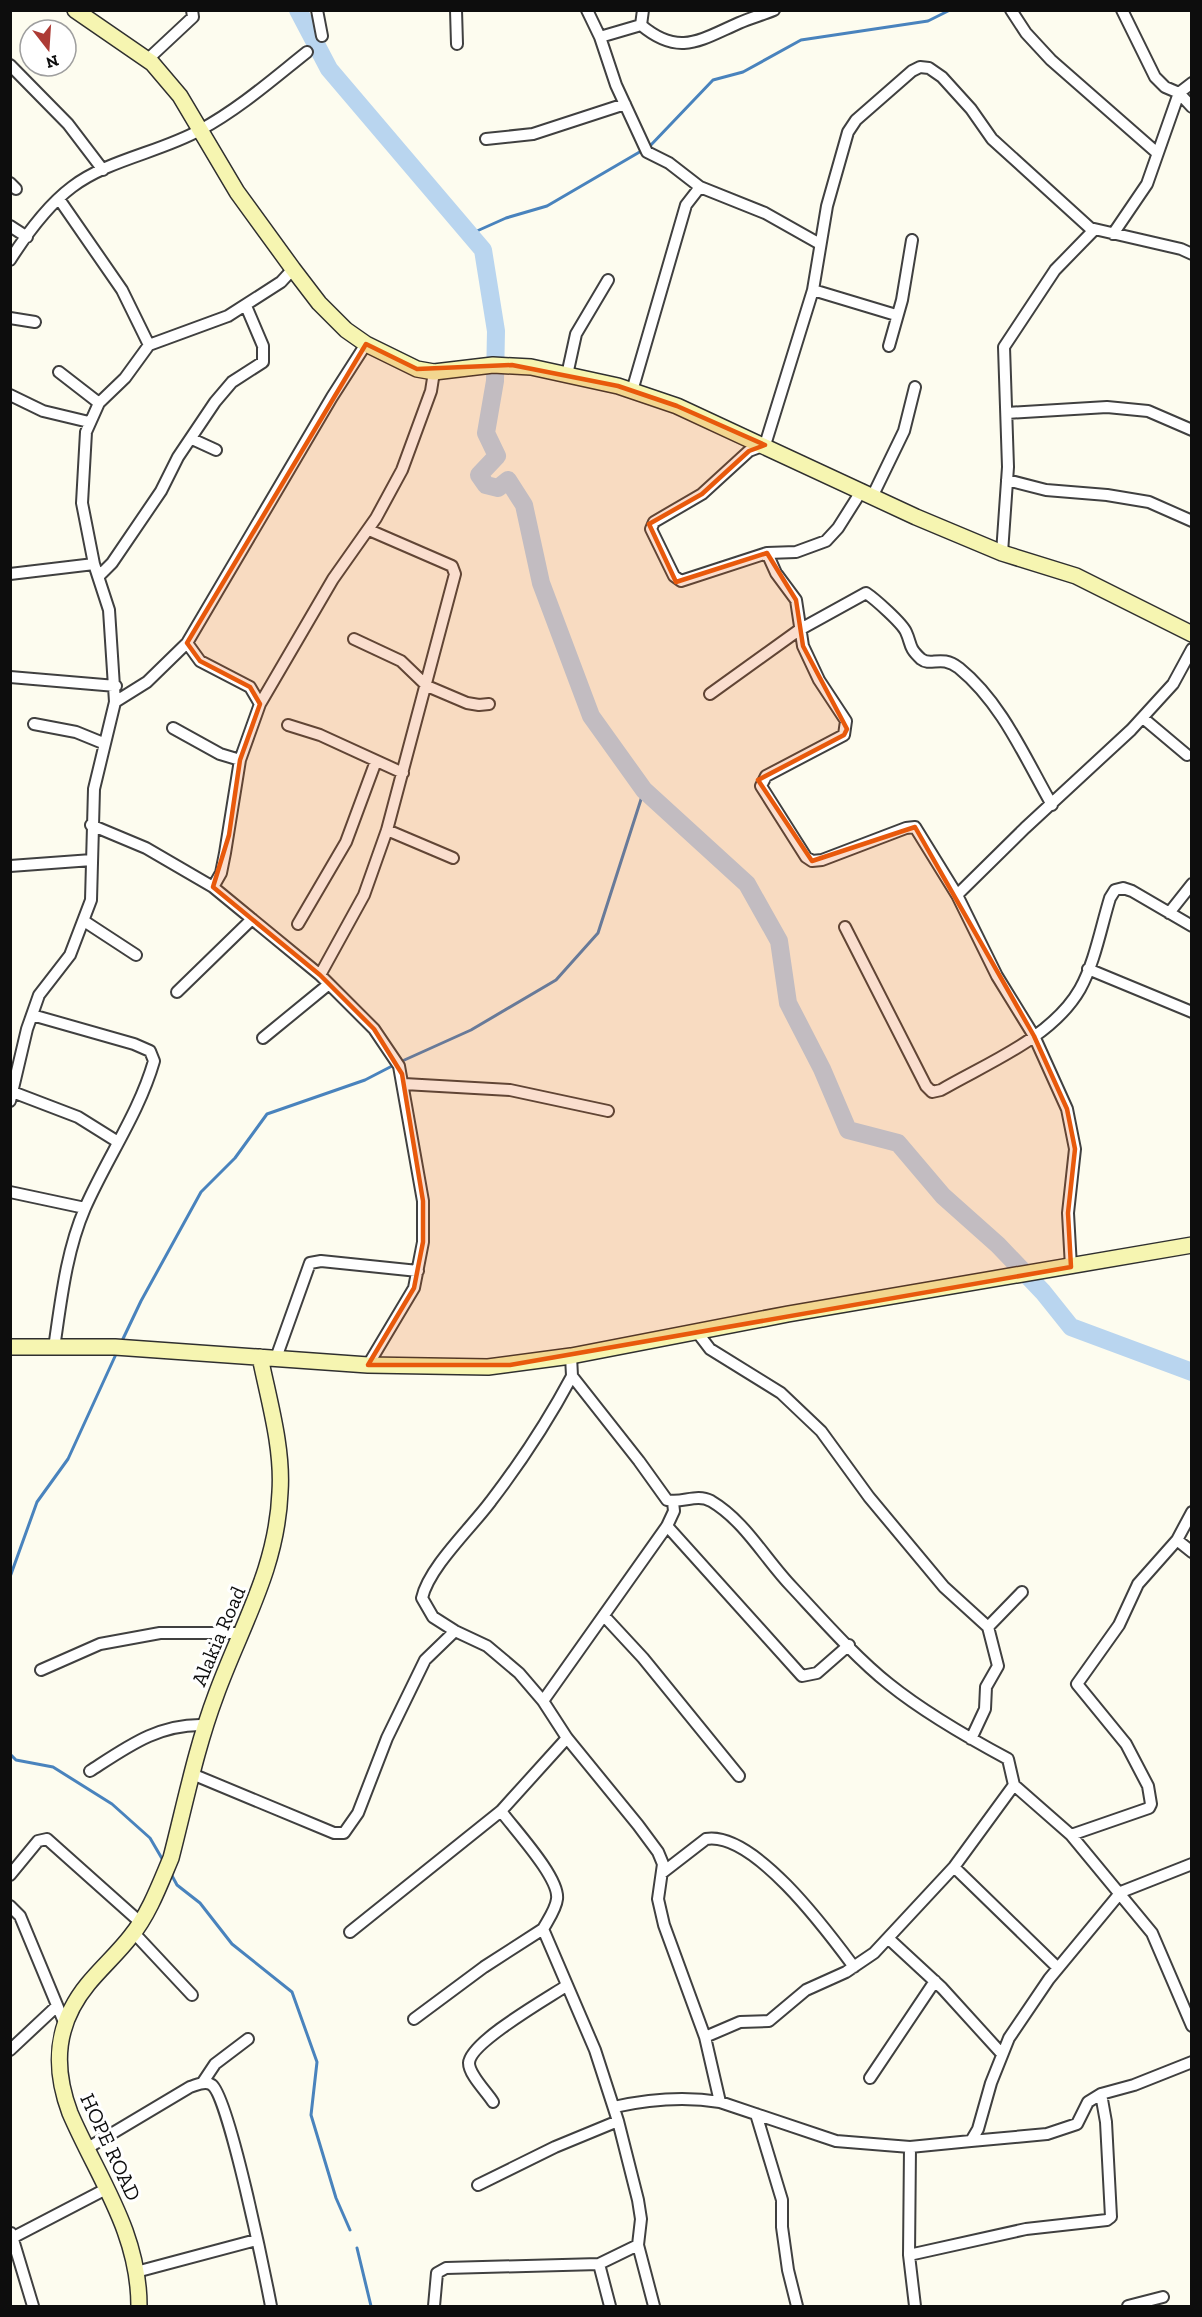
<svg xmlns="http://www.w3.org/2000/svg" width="1202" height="2317" font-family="'Zilla Slab',serif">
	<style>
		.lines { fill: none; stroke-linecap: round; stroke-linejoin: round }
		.stream { stroke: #4983bd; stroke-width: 3 }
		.river { stroke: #b9d5ef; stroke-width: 18 }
		.street-casing { stroke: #404040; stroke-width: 14 }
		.secondary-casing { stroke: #2f2f2f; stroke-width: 18 }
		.street { stroke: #fff; stroke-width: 10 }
		.secondary { stroke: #f6f5b1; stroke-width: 15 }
		.marked { fill: #e8590c; fill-opacity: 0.2; stroke: #e8590c; stroke-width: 4.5; stroke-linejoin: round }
		.labels { text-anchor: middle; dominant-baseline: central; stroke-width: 6; stroke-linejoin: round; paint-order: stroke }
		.street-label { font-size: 21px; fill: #0d0d0d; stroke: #fff }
	</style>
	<rect width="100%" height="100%" fill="#fdfcef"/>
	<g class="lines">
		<!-- stream -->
		<path class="stream" d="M 649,147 L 713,80 L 743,72 L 801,40 L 928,21 L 950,10
			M 468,235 L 506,218 L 547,206 L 643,150
			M 400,1062 L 471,1030 L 556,980 L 598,933 L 644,790
			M 121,1343 L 141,1301 L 201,1192 L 235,1158 L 267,1114 L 365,1080 L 394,1065
			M 10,1577 L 37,1502 L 68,1459 L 117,1352
			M 10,1754 L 16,1760 L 53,1767 L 112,1804 L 150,1838 L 164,1862
			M 170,1872 L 177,1885 L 200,1903 L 232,1944 L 292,1992 L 317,2062 L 311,2115 L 336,2198 L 350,2230
			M 357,2248 L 371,2306"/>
		<!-- river -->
		<path class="river" d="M 298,10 L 329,69 L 483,250 L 496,331 L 495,381 L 486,433 L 497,456 L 479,475 L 486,485 L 498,488 L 508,480 L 524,505 L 541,583 L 591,716 L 644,790 L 747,884 L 779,941 L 788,1003 L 822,1069 L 848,1130 L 898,1143 L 943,1196 L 998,1245 L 1043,1292 L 1071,1327 L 1192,1372"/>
		<!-- street casing -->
		<g class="street-casing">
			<path id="street" d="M 317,10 L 322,36
				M 456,10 L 457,44
				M 587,10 L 600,37 L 616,85 L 647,152 L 669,163 L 700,187 L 765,213 L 820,244
				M 1011,10 L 1026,33 L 1051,60 L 1156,152
				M 1122,10 L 1155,77 L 1165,87 L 1179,93 L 1192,107
				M 641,25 C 679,57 700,40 739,23 C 750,18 762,15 774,10
				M 641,25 L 643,10
				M 600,37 L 641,25
				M 147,60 L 193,17 L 192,10
				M 10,65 L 68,124 L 103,170
				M 486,139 L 533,134 L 625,104
				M 10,183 L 16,189
				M 59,199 L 122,290 L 149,345
				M 10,226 L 27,237
				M 1113,234 L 1147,184 L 1179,93 L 1192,83
				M 10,260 C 26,235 48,205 72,187 C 107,160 161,152 200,130 C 239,109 273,79 307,52
				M 813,290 L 896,315
				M 10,318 L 35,322
				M 889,346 L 902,300 L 912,240
				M 59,372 L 99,403
				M 567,375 L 576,334 L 608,280
				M 632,391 L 686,205 L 700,187
				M 10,395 L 43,411 L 89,422
				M 1007,413 L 1107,407 L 1148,411 L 1192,430
				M 192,439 L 216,450
				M 1007,480 L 1046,490 L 1107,495 L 1149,502 L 1192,521
				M 862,490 L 838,528 L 826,541 L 796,552 L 767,553 L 681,581 L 674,576 L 651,529 L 654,522 L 702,494 L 749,451 L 765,445 L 813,290 L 827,206 L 848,132 L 856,120 L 912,71 L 920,67 L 929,68 L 942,77 L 971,109 L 992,139 L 1090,228 L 1181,249 L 1192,254
				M 873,495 L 904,431 L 915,387
				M 767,553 L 776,573 L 796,600 L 803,646 L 819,680 L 846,721 L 844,735 L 766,776 L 761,786 L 806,857 L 812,861 L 822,860 L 906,828 L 915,827 L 957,895 L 997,976 L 1034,1036 L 1067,1109 L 1075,1149 L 1068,1213 L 1071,1267
				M 1002,553 L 1008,467 L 1004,347 L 1055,270 L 1094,230
				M 10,574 L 94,564
				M 99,576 L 112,563 L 161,491 L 178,457 L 215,402 L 232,382 L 263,362 L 263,346 L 246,306
				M 354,639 L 401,661 L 427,686 L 467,703 L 479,705 L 489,704
				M 187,643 L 200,661 L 250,687 L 260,704
				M 10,677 L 116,686
				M 710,694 L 799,630 L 866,593 C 875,599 902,623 906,632 C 912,645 908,647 921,659 C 931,667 941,654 959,668 C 1002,703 1025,758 1052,805
				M 115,702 L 147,682 L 187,643 L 332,397 L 366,344
				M 1143,718 L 1187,755
				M 34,724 L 76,732 L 103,743
				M 288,725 L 320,735 L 403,773
				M 173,728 L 220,754 L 240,760
				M 91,825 L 146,848 L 213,887 L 320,975 L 374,1029 L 399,1066 L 423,1201 L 423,1242 L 414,1288 L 368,1365
				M 387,830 L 453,858
				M 10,866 L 92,860
				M 213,887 L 221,873 L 225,853 L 240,760 L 260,704 L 333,579 L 376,518 L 402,470 L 431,391 L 434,372
				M 957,895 L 1025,828 L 1131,730 L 1173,684 L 1192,649
				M 1169,913 L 1192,884
				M 84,921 L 136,955
				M 298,924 L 346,842 L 376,761
				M 845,927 L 926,1086 L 932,1092 L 941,1090 C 987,1063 1052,1038 1080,989 C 1095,962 1101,927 1110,898 L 1115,890 L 1123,888 L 1132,891 L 1192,926
				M 1088,969 L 1192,1012
				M 320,975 L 364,895 L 387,830 L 455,574 L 452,566 L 369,530
				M 177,992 L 252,919
				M 32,1015 L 134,1044 L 150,1051 L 154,1061 C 139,1113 107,1158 85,1208 C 66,1252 61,1301 54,1348
				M 263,1038 L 329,984
				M 404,1084 L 510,1090 L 608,1111
				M 10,1091 L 78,1117 L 118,1142
				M 10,1101 L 27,1029 L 39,995 L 70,955 L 91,900 L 94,789 L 115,702 L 109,610 L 94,564 L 82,503 L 86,432 L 99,403 L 125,378 L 149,345 L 228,316 L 281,282 L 293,269
				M 10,1192 L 85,1208
				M 697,1332 L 710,1349 L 781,1393 L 821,1431 L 869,1497 L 944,1587 L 988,1627 L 998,1666 L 986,1687 L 985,1709 L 971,1739
				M 571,1356 L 572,1376 L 639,1461 L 667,1500 C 682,1504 696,1493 711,1501 C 745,1521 765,1559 792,1587 C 820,1617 857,1659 889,1684 C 925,1713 967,1737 1008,1759 L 1014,1785 L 1071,1835 L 1152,1933 L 1192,2026
				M 276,1358 L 310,1263 L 321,1261 L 418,1271
				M 572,1376 C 549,1419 521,1462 491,1501 C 472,1527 429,1567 422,1598 L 433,1617 L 455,1631 L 487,1646 L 519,1673 L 543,1701 L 567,1738 L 638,1825 L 658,1852 L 663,1864 L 658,1899 L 664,1925 L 705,2037 L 720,2102
				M 667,1526 L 802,1676 L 817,1673 L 849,1645
				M 1177,1540 L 1192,1552
				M 605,1617 L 643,1658 L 739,1776
				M 988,1627 L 1022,1592
				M 41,1670 L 100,1644 L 160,1633 L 239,1633
				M 543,1701 L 667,1526 L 674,1511 L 673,1502
				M 90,1771 C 127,1747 159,1723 205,1725
				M 192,1774 L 334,1833 L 344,1833 L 358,1813 L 387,1738 L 425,1660 L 455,1631
				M 501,1811 C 514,1829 560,1878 557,1899 C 556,1909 548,1920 543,1929 L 595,2050 L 618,2121 L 638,2200 L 641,2219 L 638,2245 L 654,2306
				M 1071,1835 L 1149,1808 L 1151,1804 L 1148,1786 L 1126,1744 L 1077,1684 L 1119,1625 L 1138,1584 L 1177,1540 L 1192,1512
				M 954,1867 L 1058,1968
				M 662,1873 L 706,1839 C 754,1831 828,1932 854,1967
				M 10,1875 L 38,1841 L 47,1839 L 140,1922
				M 10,1906 L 20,1916 L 64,2022
				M 350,1932 L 501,1811 L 567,1738
				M 134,1933 L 192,1995
				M 889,1939 L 942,1988 L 1002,2054
				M 414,2019 L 484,1967 L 543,1929
				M 705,2037 L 740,2022 L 769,2021 L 806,1990 L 846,1972 L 874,1953 L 954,1867 L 1014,1785
				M 10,2050 L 57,2006
				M 870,2078 L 935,1981
				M 203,2082 L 215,2064 L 248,2039
				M 493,2102 C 487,2092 469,2075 469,2063 C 470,2042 548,1998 566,1986
				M 614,2107 C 650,2099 683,2096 720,2102 L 836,2141 L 910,2147
				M 756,2114 L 782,2200 L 782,2227 L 788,2270 L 797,2306
				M 971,2141 L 1047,2134 L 1077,2124 L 1088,2102 L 1101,2094 L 1134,2085 L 1192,2062
				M 86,2149 L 190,2087 C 197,2085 205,2080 212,2085 C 229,2098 265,2275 271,2306
				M 478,2185 L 555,2147 L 618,2121
				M 11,2233 L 33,2306
				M 10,2239 L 106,2189
				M 909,2255 L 1026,2229 L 1107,2220 L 1111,2217 L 1106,2122 L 1101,2094
				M 599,2264 L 638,2245
				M 136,2272 L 256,2240
				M 434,2306 L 437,2273 L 446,2268 L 599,2264 L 610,2306
				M 915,2306 L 909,2255 L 910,2147 L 971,2141 L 978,2129 L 991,2083 L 1009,2038 L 1049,1979 L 1121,1892 L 1192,1864
				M 1128,2306 L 1163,2297"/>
		</g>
		<!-- secondary casing -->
		<g class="secondary-casing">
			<path id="secondary" d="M 75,10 L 152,63 L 180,96 L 237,192 L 293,269 L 319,303 L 346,330 L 366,344 L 417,369 L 434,372 L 493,365 L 531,367 L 618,386 L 677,406 L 916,517 L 1002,553 L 1076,576 L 1192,634
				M 10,1347 L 115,1347 L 368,1365 L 488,1367 L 571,1356 L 788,1314 L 1192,1245
				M 139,2306 C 139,2232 98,2178 70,2113 C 52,2065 56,2023 88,1984 C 102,1967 118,1953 131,1936 C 149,1914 160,1884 171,1858 C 185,1804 196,1748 216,1695 C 241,1626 277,1569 280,1492 C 283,1448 269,1401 260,1357"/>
		</g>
		<!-- street -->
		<use href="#street" class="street"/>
		<!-- secondary -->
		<use href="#secondary" class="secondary"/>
	</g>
	<!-- marked area -->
	<path class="marked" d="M 366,344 L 417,369 L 512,365 L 618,386 L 677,406 L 765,445 L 749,451 L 702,494 L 649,524 L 676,582 L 767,553 L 796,600 L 803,646 L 847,729 L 844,735 L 758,780 L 812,861 L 915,827 L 1034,1036 L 1067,1109 L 1075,1149 L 1068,1213 L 1071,1267 L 510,1365 L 368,1365 L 414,1288 L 423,1242 L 423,1201 L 402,1074 L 374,1029 L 320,975 L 213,887 L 229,835 L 240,760 L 260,704 L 250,687 L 200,661 L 187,643 Z"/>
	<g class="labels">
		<!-- street labels -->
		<g class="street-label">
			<text transform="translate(218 1636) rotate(-67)">Alakia Road</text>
			<text transform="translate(111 2147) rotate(65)">HOPE ROAD</text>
		</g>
	</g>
	<!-- border -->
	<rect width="1202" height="2317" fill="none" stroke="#0d0d0d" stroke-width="24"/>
	<!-- north arrow -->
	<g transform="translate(48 48) rotate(163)"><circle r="28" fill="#ffffff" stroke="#9e9e9e" stroke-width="1.5"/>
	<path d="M0-4.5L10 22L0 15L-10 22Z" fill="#ad3b35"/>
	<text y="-9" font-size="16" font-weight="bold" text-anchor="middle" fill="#0d0d0d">N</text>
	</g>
</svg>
